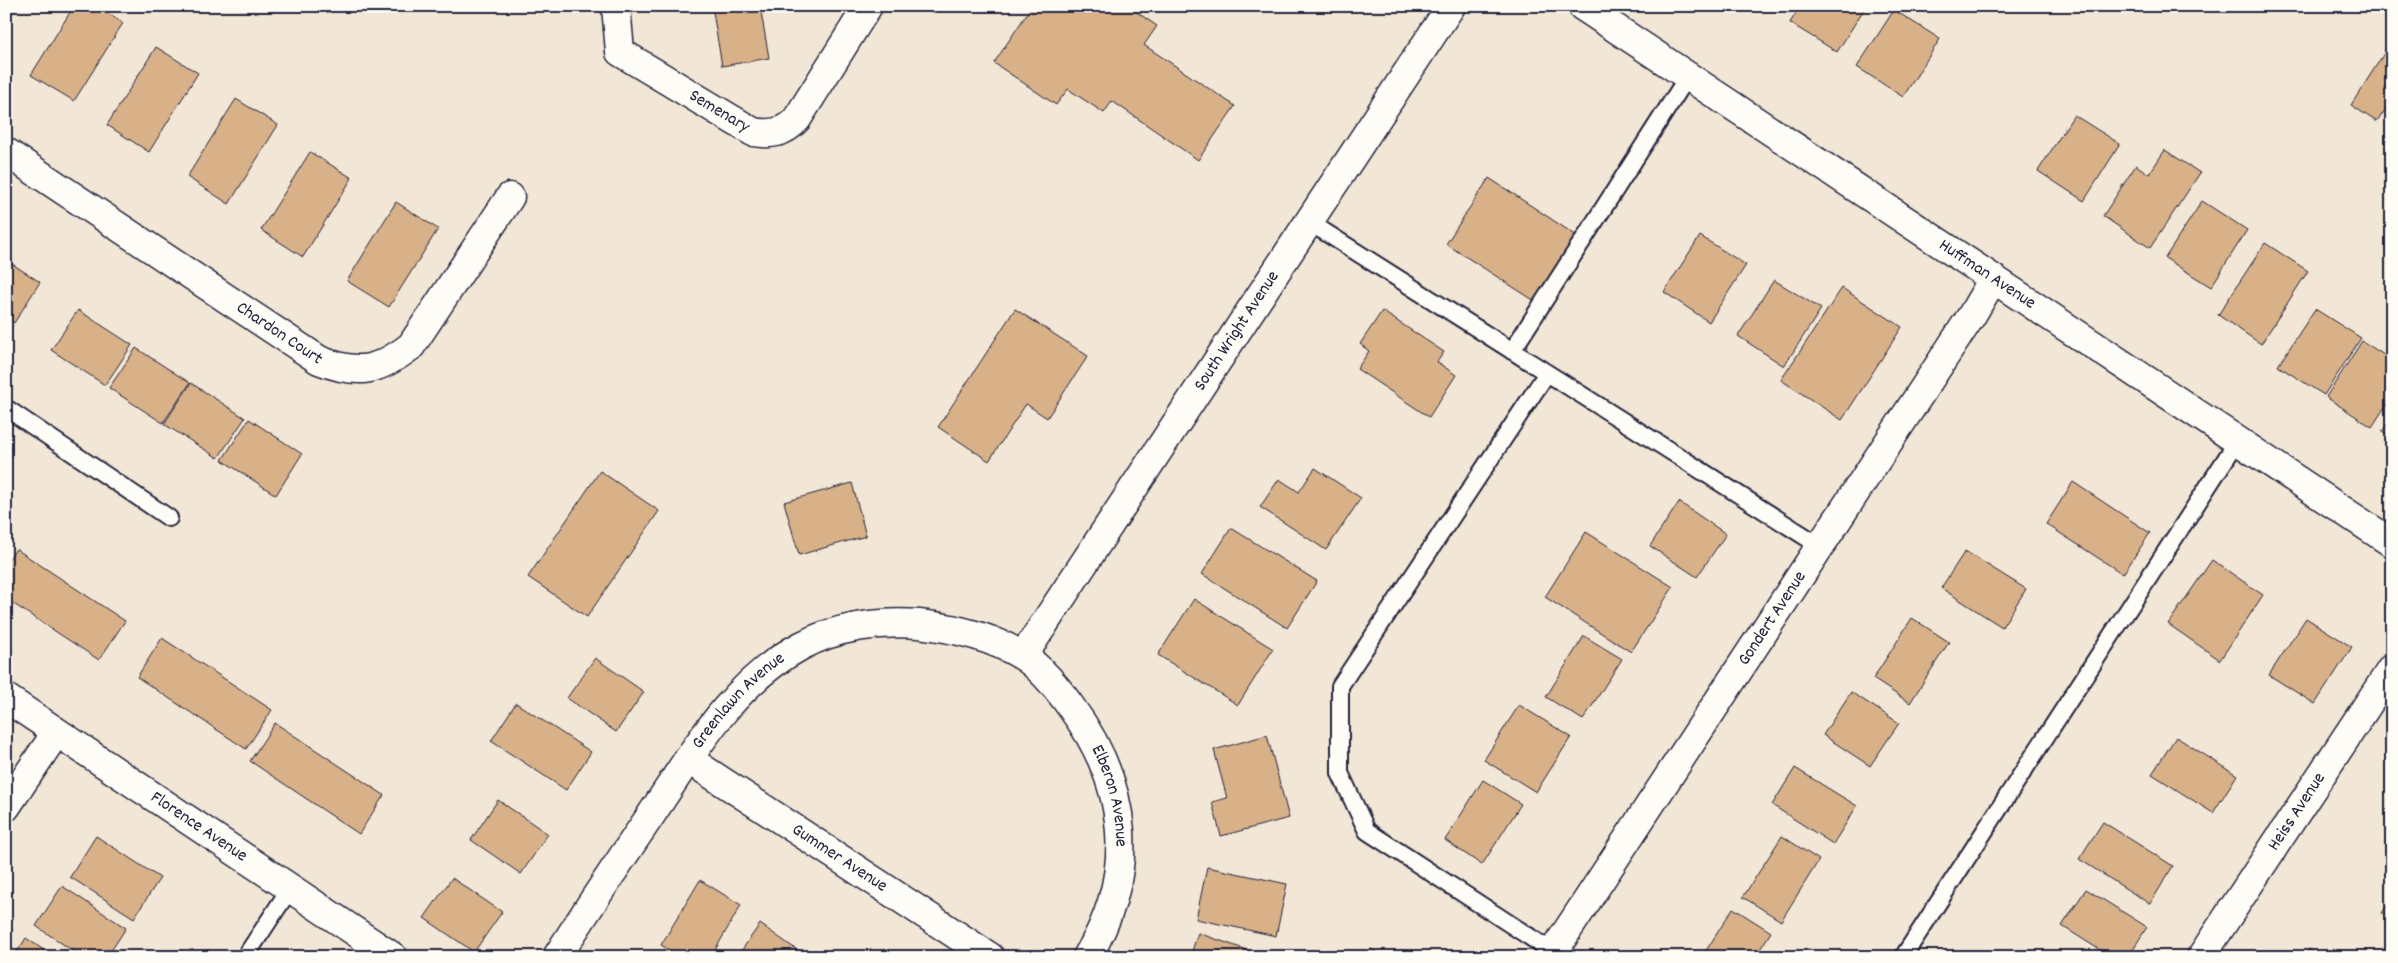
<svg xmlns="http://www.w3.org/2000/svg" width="2398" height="963" font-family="Dekko,sans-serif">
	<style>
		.building { fill: #d8b189; stroke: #22223b }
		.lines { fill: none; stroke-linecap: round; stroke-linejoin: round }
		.lane-casing { stroke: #22223b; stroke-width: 20 }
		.street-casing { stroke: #22223b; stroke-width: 31 }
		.secondary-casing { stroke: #22223b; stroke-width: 31 }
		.lane { stroke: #fdfcf7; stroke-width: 16 }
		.street { stroke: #fdfcf7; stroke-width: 28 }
		.secondary { stroke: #fdfcf7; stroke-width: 28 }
		.labels { text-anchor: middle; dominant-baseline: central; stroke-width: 5; stroke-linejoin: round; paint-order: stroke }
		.street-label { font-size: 18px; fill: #22223b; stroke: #fdfcf7 }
	</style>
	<rect width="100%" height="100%" fill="#f2e6d6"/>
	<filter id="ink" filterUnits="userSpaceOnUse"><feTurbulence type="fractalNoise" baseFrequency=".02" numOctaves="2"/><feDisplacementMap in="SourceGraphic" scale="10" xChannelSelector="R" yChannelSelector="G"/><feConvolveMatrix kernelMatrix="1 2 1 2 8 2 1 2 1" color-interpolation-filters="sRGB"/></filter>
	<g filter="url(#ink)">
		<!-- building -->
		<path class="building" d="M 6,6 L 15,6 L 6,21 Z
			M 74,6 L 96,6 L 123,23 L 74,101 L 31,75 Z
			M 712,6 L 760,6 L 769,58 L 722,66 Z
			M 1032,6 L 1128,6 L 1157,26 L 1144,45 L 1235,106 L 1198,160 L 1112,101 L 1104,113 L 1068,89 L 1056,105 L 994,63 Z
			M 1800,6 L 1866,6 L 1837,52 L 1790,23 Z
			M 1894,10 L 1940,39 L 1903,97 L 1857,67 Z
			M 2392,41 L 2392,99 L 2377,122 L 2351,105 Z
			M 156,47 L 198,73 L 149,152 L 107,125 Z
			M 236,99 L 278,125 L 229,204 L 187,177 Z
			M 2074,115 L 2120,144 L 2084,201 L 2038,171 Z
			M 2165,150 L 2200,173 L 2150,248 L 2103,216 L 2136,165 L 2149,174 Z
			M 310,152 L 352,178 L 303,257 L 261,230 Z
			M 1489,178 L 1580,238 L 1538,303 L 1446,244 Z
			M 2202,201 L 2247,230 L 2211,287 L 2165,258 Z
			M 396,202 L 438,229 L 389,307 L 347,281 Z
			M 1700,236 L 1746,265 L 1709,322 L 1664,292 Z
			M 2265,243 L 2308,271 L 2261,344 L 2218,315 Z
			M 6,260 L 40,282 L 14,323 L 6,318 Z
			M 1774,280 L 1821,309 L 1784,366 L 1738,336 Z
			M 1842,288 L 1902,327 L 1842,420 L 1781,380 Z
			M 1015,309 L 1088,356 L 1047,418 L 1026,404 L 989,461 L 938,427 Z
			M 2315,309 L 2361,338 L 2324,395 L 2278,366 Z
			M 78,310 L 132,345 L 105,385 L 51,350 Z
			M 1382,311 L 1444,352 L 1437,362 L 1456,375 L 1429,417 L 1357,369 L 1369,351 L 1360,344 Z
			M 2362,341 L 2392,360 L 2392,396 L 2372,427 L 2326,397 Z
			M 136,348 L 190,383 L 163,423 L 109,388 Z
			M 191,383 L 245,418 L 218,458 L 164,424 Z
			M 2392,417 L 2392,438 L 2382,432 Z
			M 249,419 L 302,454 L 276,495 L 222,460 Z
			M 1315,468 L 1361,498 L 1326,550 L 1260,507 L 1279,479 L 1299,492 Z
			M 600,471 L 659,511 L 587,617 L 528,577 Z
			M 2073,482 L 2150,533 L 2123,574 L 2046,524 Z
			M 852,483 L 866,536 L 799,555 L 784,502 Z
			M 1679,502 L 1726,534 L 1697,577 L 1650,546 Z
			M 1231,528 L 1317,581 L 1287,628 L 1202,574 Z
			M 1586,532 L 1673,587 L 1631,652 L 1545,597 Z
			M 16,549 L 125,621 L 99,660 L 6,599 L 6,563 Z
			M 1965,551 L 2026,589 L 2002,627 L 1941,588 Z
			M 2212,560 L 2263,595 L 2220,660 L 2168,624 Z
			M 1194,599 L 1273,649 L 1238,705 L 1158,655 Z
			M 1912,618 L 1949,642 L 1910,703 L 1873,679 Z
			M 2306,618 L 2352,647 L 2315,704 L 2269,675 Z
			M 1584,636 L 1622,659 L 1583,720 L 1546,697 Z
			M 162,638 L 272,710 L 246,749 L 137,677 Z
			M 595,658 L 644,692 L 616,732 L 567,698 Z
			M 1851,692 L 1899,723 L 1870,766 L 1823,735 Z
			M 516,703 L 591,752 L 566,790 L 491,741 Z
			M 1519,705 L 1571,737 L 1536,792 L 1484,760 Z
			M 275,723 L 384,795 L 359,834 L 250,761 Z
			M 1267,735 L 1289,818 L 1221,836 L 1212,802 L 1227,798 L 1214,750 Z
			M 2176,737 L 2237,775 L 2213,813 L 2152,774 Z
			M 1795,768 L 1857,806 L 1833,844 L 1772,805 Z
			M 1483,780 L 1521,804 L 1482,865 L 1445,840 Z
			M 498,800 L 548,834 L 521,874 L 471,840 Z
			M 2103,822 L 2173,866 L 2150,904 L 2079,859 Z
			M 96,836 L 160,878 L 134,918 L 70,877 Z
			M 1782,836 L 1819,860 L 1781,921 L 1743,897 Z
			M 1207,867 L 1287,884 L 1276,936 L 1196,919 Z
			M 452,878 L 502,912 L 474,952 L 424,918 Z
			M 700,880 L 741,905 L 711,957 L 680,957 L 661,945 Z
			M 62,886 L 126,928 L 107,957 L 82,957 L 36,926 Z
			M 2086,889 L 2147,927 L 2128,957 L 2111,957 L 2062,926 Z
			M 2392,898 L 2392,919 L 2382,913 Z
			M 1733,908 L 1771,932 L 1755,957 L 1702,957 Z
			M 760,924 L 807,957 L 737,957 Z
			M 1198,933 L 1267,957 L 1190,957 Z
			M 26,938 L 54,957 L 14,957 Z
			M 1371,949 L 1384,957 L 1366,957 Z
			M 2309,949 L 2321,957 L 2304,957 Z"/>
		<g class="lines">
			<!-- lane casing -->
			<g class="lane-casing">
				<path id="lane" d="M 1309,222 L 1820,546
					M 1512,351 L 1688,76
					M 1547,373 L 1340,686 L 1340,773 L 1367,831 L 1553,952
					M 6,408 L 169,518
					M 245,957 L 291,887
					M 1903,957 L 2238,440"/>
			</g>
			<!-- street casing -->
			<g class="street-casing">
				<g id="street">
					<path id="s1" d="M 616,6 L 620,52 L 753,132 C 772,135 784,133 797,119 L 868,6"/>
					<path id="s2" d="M 6,152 L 319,360 C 359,376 378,371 411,346 L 510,197"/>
					<path id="s3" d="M 1023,656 L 1451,6"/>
					<path id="s4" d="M 6,698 L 393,957"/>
					<path id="s5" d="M 688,759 L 990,957"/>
					<path d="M 6,807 L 56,733"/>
					<path id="s6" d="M 557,957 C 587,909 619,862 651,815 C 694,751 732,683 801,646 C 836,627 880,621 919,624 C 954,628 991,637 1021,655 C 1041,667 1058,689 1071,707 C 1129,786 1138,873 1087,957"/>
					<path id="s7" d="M 1550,957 L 1972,315 L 1993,279"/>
					<path id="s8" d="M 2201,957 L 2392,668"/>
				</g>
			</g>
			<!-- secondary casing -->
			<g class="secondary-casing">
				<g id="secondary">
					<path id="s9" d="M 1582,6 L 2392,543"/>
				</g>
			</g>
			<!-- lane -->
			<use href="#lane" class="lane"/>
			<!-- street -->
			<use href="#street" class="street"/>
			<!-- secondary -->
			<use href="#secondary" class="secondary"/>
		</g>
	</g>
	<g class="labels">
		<!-- street labels -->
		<g class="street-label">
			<text stroke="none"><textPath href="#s1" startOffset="162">Semenary</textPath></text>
			<text stroke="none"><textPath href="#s9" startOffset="486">Huffman Avenue</textPath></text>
			<text stroke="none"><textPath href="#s3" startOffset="389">South Wright Avenue</textPath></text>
			<text stroke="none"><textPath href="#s2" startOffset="328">Chardon Court</textPath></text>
			<text stroke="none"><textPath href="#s7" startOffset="405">Gondert Avenue</textPath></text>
			<text stroke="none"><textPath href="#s6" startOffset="315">Greenlawn Avenue</textPath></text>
			<text stroke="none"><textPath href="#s6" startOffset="799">Elberon Avenue</textPath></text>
			<text stroke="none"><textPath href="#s8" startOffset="174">Heiss Avenue</textPath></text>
			<text stroke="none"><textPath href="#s4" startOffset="232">Florence Avenue</textPath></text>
			<text stroke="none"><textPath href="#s5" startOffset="181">Gummer Avenue</textPath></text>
		</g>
	</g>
	<!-- margin -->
	<rect width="2398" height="963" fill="none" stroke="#fdfcf7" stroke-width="25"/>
	<rect x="12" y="12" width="2373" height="938" fill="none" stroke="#22223b" stroke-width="2" filter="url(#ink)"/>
</svg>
